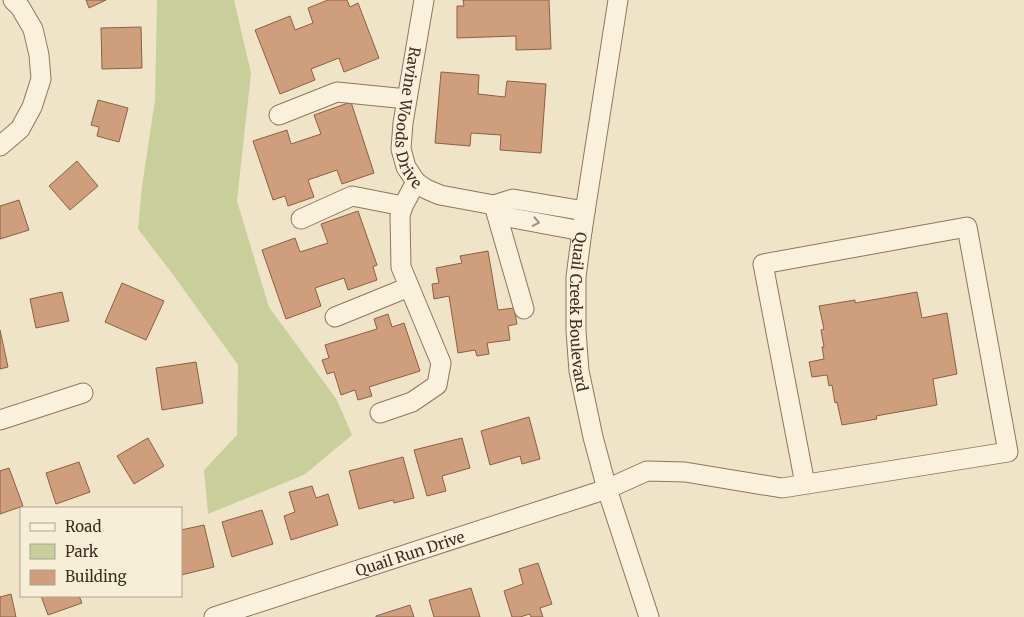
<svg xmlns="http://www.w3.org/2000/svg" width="1024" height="617" font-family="Merriweather,serif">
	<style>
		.green { fill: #c9cf9b }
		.building { fill: #cf9f7d; stroke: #8d5f41 }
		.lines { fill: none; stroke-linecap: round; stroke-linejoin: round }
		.minor-casing { stroke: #8d765c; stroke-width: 21 }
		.minor { stroke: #faf1dc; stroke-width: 19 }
		.oneway { stroke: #9c907e }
		.labels { text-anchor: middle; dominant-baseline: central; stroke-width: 4; stroke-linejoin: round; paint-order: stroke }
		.street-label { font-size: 15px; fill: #3d2e20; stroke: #f7eed8 }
	</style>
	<rect width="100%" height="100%" fill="#f0e4c8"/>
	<!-- green -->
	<path class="green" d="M 157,0 L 234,0 L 251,73 L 237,201 L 269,307 L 337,400 L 352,435 L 304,475 L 208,514 L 204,470 L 237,435 L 238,365 L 174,276 L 138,229 L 142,186 L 155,100 Z"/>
	<!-- building -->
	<path class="building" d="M 86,0 L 106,0 L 89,8 Z
		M 328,0 L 347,0 L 350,7 L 358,3 L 379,58 L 344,72 L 339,58 L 311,69 L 315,80 L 280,94 L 255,30 L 290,16 L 295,30 L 313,23 L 308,8 Z
		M 463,0 L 549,0 L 551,49 L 516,50 L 516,36 L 457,38 L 457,6 L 464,6 Z
		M 141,27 L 142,68 L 102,69 L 101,28 Z
		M 441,72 L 479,75 L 478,94 L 505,97 L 507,81 L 546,84 L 541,153 L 500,150 L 501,135 L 471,133 L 470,146 L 435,143 Z
		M 98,100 L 128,108 L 119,142 L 97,136 L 99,127 L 91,125 Z
		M 351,102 L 374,173 L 342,184 L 337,170 L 308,180 L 314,197 L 288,206 L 285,196 L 273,200 L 253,141 L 287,130 L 291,144 L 321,134 L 314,115 Z
		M 77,161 L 98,186 L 70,210 L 49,186 Z
		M 19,200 L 29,230 L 0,239 L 0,206 Z
		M 358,211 L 377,265 L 373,267 L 377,280 L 348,290 L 344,278 L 315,288 L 321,306 L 286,319 L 262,250 L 295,238 L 300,252 L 328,243 L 321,224 Z
		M 488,251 L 498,310 L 514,308 L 517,324 L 508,326 L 510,340 L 487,343 L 489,354 L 477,356 L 475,350 L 458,353 L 449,296 L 434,299 L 432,284 L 439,283 L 436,268 L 462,263 L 460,256 Z
		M 122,283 L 164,301 L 146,340 L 105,322 Z
		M 62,292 L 69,321 L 36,328 L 30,299 Z
		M 917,292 L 922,318 L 947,313 L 957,374 L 933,379 L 937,405 L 876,416 L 877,419 L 842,425 L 837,402 L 835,403 L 832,385 L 829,386 L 827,375 L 812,377 L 809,362 L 824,359 L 822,347 L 824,347 L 821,330 L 824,329 L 819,306 L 855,300 L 855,303 Z
		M 388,314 L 392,327 L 404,323 L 420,371 L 369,387 L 372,396 L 358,400 L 355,390 L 341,395 L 334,372 L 327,374 L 322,360 L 329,358 L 325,345 L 377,329 L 374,319 Z
		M 0,330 L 8,367 L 0,369 Z
		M 196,362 L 203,403 L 162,410 L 156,368 Z
		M 529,417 L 540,459 L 522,464 L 520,456 L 490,465 L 481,431 Z
		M 148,438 L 164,466 L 134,484 L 117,456 Z
		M 462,438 L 470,468 L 442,476 L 446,491 L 427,496 L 414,450 Z
		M 403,457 L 414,498 L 394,503 L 393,500 L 359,509 L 349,471 Z
		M 79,462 L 90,492 L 56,504 L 46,473 Z
		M 9,468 L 23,506 L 0,514 L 0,471 Z
		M 312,486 L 316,498 L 328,494 L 338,525 L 291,540 L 284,516 L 295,512 L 289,492 Z
		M 262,510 L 273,544 L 232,557 L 222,522 Z
		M 204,525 L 214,567 L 181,575 L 181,530 Z
		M 538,563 L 552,604 L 540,608 L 543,617 L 531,617 L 530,614 L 520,617 L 512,617 L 504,591 L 523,584 L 519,569 Z
		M 471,588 L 480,617 L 434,617 L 429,600 Z
		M 11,594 L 16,617 L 0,617 L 0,597 Z
		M 41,596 L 79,596 L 82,603 L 48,615 Z
		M 410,605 L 414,617 L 376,617 L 376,616 Z"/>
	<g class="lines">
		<!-- minor casing -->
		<g class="minor-casing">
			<g id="minor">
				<path id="s1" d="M 424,0 L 403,123 L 401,149 L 406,167 L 416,182 L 426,189 L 440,195 L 494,205 L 513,199 L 585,211"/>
				<path id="s2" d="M 618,0 L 582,231 L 576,277 L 576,331 L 579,371 L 593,437 L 607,489 L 649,617"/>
				<path d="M 279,115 L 337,92 L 407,99"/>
				<path d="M 0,146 L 20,129 L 32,107 L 41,79 L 39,55 L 33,29 L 20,7 L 13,0"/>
				<path d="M 494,205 L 524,309"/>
				<path d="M 494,205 L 507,217 L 582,231"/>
				<path d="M 301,219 L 352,196 L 403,206"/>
				<path d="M 335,317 L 409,287"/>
				<path d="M 380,413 L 412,402 L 437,385 L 441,363 L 401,267 L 400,216 L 403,206 L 416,182"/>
				<path d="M 0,420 L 83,393"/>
				<path id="s3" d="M 214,617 L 607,489 L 647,471 L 685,472 L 782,488 L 1008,452 L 967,227 L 763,264 L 805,484"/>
			</g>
		</g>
		<!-- minor -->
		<use href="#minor" class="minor"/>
	</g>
	<!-- one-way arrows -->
	<defs><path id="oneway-chevron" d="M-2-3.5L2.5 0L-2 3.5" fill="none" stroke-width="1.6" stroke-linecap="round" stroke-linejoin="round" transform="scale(1.25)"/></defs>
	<use class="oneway" href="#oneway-chevron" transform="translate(536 222) rotate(11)"/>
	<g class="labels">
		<!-- street labels -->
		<g class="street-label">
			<text stroke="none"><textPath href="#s1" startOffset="120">Ravine Woods Drive</textPath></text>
			<text stroke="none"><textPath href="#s2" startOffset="315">Quail Creek Boulevard</textPath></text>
			<text stroke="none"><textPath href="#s3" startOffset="206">Quail Run Drive</textPath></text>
		</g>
	</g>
	<!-- legend -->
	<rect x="20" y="507" width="162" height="90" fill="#f7eed8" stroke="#ada18e"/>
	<rect x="30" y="523" width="25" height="8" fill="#faf1dc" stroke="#ada18e"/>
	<text x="65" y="532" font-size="15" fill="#3d2e20">Road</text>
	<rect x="30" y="544" width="25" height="15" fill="#c9cf9b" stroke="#ada18e"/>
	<text x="65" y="557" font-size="15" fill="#3d2e20">Park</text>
	<rect x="30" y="570" width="25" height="15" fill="#cf9f7d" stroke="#ada18e"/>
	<text x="65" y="582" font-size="15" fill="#3d2e20">Building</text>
</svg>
